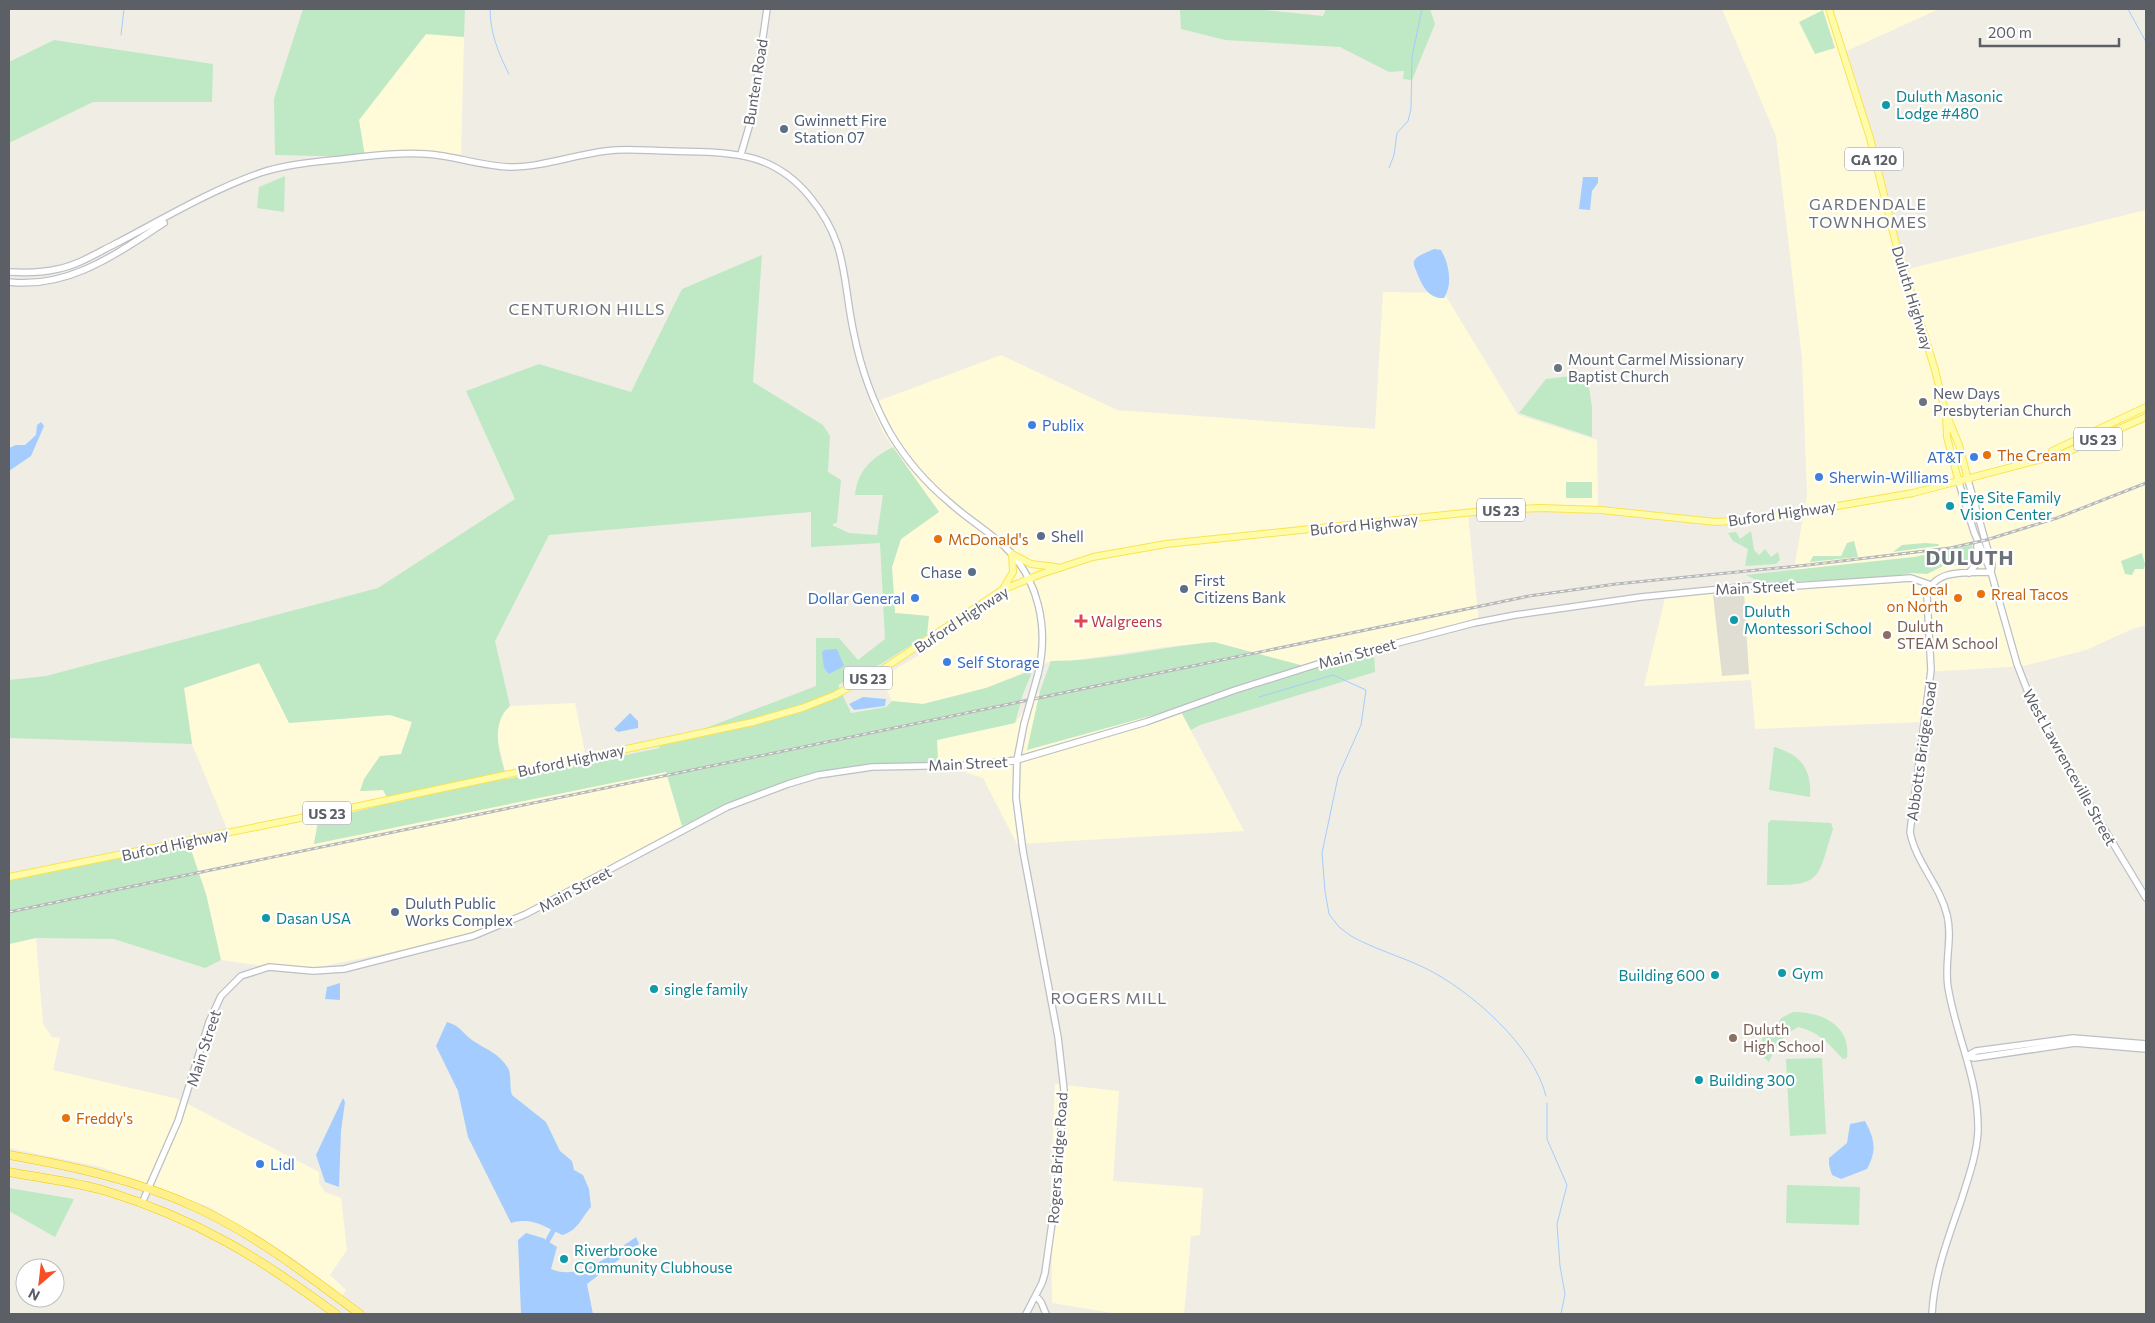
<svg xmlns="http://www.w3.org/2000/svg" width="2155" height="1323" font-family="Commissioner,sans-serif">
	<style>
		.commercial { fill: #fffbd9 }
		.education { fill: #e0ded2 }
		.green { fill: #bee9c4; fill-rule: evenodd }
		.water { fill: #a4ccff }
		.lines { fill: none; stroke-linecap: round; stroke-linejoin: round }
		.stream { stroke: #a4ccff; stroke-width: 1 }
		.canal { stroke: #a4ccff; stroke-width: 5 }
		.secondary-casing { stroke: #bcbfc6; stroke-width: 8 }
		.primary-casing { stroke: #fce250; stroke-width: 8 }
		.highway-casing { stroke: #f3c600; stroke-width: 9 }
		.secondary { stroke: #fff; stroke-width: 5.5 }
		.primary { stroke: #fffca9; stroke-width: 6 }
		.highway { stroke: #fff08b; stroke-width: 8 }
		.rail-casing { stroke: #b7b8b9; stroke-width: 3 }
		.rail { stroke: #fff; stroke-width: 1; stroke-dasharray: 4; stroke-linecap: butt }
		.secondary-bridge-casing { stroke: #bcbfc6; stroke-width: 8; stroke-linecap: butt }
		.secondary-bridge { stroke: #fff; stroke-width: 5.5 }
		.culture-dot { fill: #0f9aa8; stroke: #fff; stroke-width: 2 }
		.service-dot { fill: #5c6f8a; stroke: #fff; stroke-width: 2 }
		.worship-dot { fill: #6b7280; stroke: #fff; stroke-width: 2 }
		.shop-dot { fill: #3f7fe0; stroke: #fff; stroke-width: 2 }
		.food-dot { fill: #e8710a; stroke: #fff; stroke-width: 2 }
		.health-dot { fill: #e0444e; stroke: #fff; stroke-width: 2 }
		.education-dot { fill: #8d6e63; stroke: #fff; stroke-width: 2 }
		.labels { text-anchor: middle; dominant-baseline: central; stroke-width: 4.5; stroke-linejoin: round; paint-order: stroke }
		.shield { fill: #fff; stroke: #8d8f94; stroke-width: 1 }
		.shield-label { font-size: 14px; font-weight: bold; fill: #5c5f66 }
		.street-label { font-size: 15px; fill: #5c5f66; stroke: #fff }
		.culture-label { font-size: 15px; fill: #0d838f; stroke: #fff; text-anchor: start }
		.service-label { font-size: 15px; fill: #4e5e75; stroke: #fff; text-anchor: start }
		.worship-label { font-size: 15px; fill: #5b616d; stroke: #fff; text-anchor: start }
		.shop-label { font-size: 15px; fill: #366cbe; stroke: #fff; text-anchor: start }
		.food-label { font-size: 15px; fill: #c56008; stroke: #fff; text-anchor: start }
		.health-label { font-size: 15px; fill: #be3a42; stroke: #fff; text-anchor: start }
		.education-label { font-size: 15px; fill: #785e54; stroke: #fff; text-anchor: start }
		.neighbourhood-label { font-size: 16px; letter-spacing: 1px; fill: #6d7178; stroke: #fff }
		.district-label { font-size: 20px; font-weight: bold; letter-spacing: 1px; fill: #6d7178; stroke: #fff }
	</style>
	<rect width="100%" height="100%" fill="#f0eee4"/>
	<!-- commercial -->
	<path class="commercial" d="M 1722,9 L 1939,9 L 1840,54 L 1877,166 L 1900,271 L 2146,210 L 2146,625 L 2130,630 L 2086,650 L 2023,666 L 1928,672 L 1921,722 L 1755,729 L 1751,680 L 1644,686 L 1666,594 L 1791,586 L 1807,495 L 1802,358 L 1776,136 Z
		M 426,34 L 464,37 L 461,154 L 414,153 L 365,157 L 359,120 Z
		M 1383,292 L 1444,293 L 1518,415 L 1597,440 L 1598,512 L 1530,511 L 1468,514 L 1479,625 L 1304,666 L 1214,642 L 1165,647 L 1070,661 L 1051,661 L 986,688 L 923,704 L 892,701 L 881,678 L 934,646 L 927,635 L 928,616 L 895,613 L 892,567 L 901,539 L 939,511 L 902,462 L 883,432 L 870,404 L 1001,355 L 1117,410 L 1375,429 Z
		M 259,662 L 289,723 L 390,715 L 412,722 L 401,754 L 360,791 L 383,790 L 390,803 L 318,821 L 314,843 L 666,772 L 682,826 L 497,927 L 437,943 L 299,971 L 221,960 L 206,894 L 188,841 L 228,831 L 192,744 L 184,688 Z
		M 1040,691 L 1028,749 L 1179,708 L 1244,831 L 1017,844 L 983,778 L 938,763 L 937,740 L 1015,723 Z
		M 575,703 L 587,763 L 507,779 L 497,738 L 501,714 L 510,706 Z
		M 36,938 L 43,1024 L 52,1037 L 60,1038 L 53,1070 L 178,1099 L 319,1172 L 319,1183 L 325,1192 L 341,1198 L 347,1250 L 330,1275 L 346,1290 L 342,1296 L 294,1259 L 209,1207 L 101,1167 L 9,1148 L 9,944 Z
		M 1055,1084 L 1119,1091 L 1113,1181 L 1203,1188 L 1200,1235 L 1191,1236 L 1184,1314 L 1119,1314 L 1052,1303 L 1051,1182 Z"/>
	<!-- education -->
	<path class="education" d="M 1744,592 L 1749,674 L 1722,676 L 1713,595 Z"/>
	<!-- green -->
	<path class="green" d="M 303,9 L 465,9 L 464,37 L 426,34 L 359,120 L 365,157 L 275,155 L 274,99 Z
		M 1180,9 L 1255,9 L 1323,16 L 1326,9 L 1430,9 L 1435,24 L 1412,80 L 1403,79 L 1404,71 L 1389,72 L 1340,47 L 1225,40 L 1181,29 Z
		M 1823,10 L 1835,48 L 1815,54 L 1799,22 Z
		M 54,40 L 213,64 L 212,102 L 93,102 L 9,143 L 9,62 Z
		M 285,176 L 284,212 L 257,208 L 259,187 Z
		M 762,255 L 753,382 L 823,425 L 830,436 L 828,472 L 841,480 L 837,522 L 832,525 L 849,533 L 877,535 L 883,495 L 855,495 C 858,469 872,458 893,447 L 939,512 L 901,539 L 892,567 L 895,613 L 929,616 L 927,635 L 881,664 L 838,685 L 851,713 L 886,707 L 892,701 L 923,704 L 986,688 L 1030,671 L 1031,675 L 1023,694 L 1015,723 L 937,740 L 938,763 L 884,764 L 836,770 L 732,804 L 682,826 L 666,772 L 314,844 L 318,821 L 390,803 L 383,790 L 360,791 L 364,779 L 380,756 L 401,754 L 412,722 L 390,715 L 289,723 L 259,663 L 184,688 L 192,744 L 9,738 L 9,680 L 46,676 L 378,588 L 515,499 L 466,391 L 539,364 L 631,392 L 682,289 ZM 811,512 L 811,547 L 880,543 L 885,639 L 858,660 L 839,638 L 816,638 L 816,686 L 659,746 L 660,748 L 507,779 C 500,755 489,725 510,706 L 495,641 L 549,535 Z
		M 1587,374 L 1592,407 L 1592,437 L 1519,413 L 1546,379 Z
		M 1566,482 L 1592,482 L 1592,498 L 1566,498 Z
		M 1751,531 L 1754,550 L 1759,555 L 1765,549 L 1771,557 L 1778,552 L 1780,560 L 1776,564 L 1745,566 L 1748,549 L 1733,541 L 1728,533 L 1736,532 L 1740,539 Z
		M 1854,541 L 1858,557 L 1810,562 L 1813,556 L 1841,556 L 1847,543 Z
		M 1925,543 L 1939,544 L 1938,546 L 1893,552 L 1902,545 Z
		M 1972,545 L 1975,558 L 1968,566 L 1945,565 L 1927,574 L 1912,573 L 1895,576 L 1778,583 L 1760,582 L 1746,575 L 1914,557 Z
		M 2142,553 L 2145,564 L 2144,569 L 2135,569 L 2132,575 L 2125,574 L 2121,561 Z
		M 1214,642 L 1304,666 L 1374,651 L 1375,672 L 1200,725 L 1191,730 L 1179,708 L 1027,750 L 1040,691 L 1051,661 C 1104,661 1161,647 1214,642 Z
		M 1774,747 C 1801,754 1812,770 1810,797 L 1769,790 Z
		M 1771,820 L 1831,823 L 1833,829 C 1817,878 1824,886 1767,885 L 1768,823 Z
		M 188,841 L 206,894 L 221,960 L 205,968 L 114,939 L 36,938 L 9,944 L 9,881 Z
		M 1793,1012 C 1822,1012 1851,1025 1847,1058 L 1843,1059 C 1829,1044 1819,1032 1798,1027 C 1782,1036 1776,1045 1769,1062 L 1761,1055 L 1763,1029 L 1766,1027 L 1775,1030 L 1781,1018 Z
		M 1822,1058 L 1826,1134 L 1790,1136 L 1786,1059 Z
		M 1787,1185 L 1860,1187 L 1859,1225 L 1786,1223 Z
		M 9,1188 L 74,1199 L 55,1237 L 9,1211 Z"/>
	<!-- water -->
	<path class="water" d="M 1583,177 L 1598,177 L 1598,183 L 1592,191 L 1590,210 L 1579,209 Z
		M 1434,249 L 1441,250 C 1449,263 1453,285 1444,298 C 1428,299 1422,285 1417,273 C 1416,269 1413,266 1414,261 C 1417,255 1428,252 1434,249 Z
		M 41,422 L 44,426 L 31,456 L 9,471 L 9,448 L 16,445 L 25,445 L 36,435 L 37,425 Z
		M 837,649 L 844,666 L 829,674 L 824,668 L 822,653 L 824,650 Z
		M 863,697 L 886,699 L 885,706 L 854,710 L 849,704 Z
		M 630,713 L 638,721 L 638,728 L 618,732 L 614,729 Z
		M 340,983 L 340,1000 L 325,999 L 327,987 Z
		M 447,1022 C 463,1027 462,1034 475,1042 C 487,1050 500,1054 508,1068 C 512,1075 509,1087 512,1095 L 546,1122 L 560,1151 L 572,1161 L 574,1170 L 583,1175 L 589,1189 L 591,1207 C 581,1218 578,1231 562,1235 C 543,1226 532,1217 511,1223 L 468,1137 L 458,1091 L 436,1046 Z
		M 343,1098 L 345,1102 L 341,1131 L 339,1187 L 325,1182 L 316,1155 Z
		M 1865,1121 C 1875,1140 1877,1150 1867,1169 L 1841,1179 L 1832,1175 L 1829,1165 L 1829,1158 L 1847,1143 L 1850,1124 Z
		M 526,1233 L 543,1238 L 557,1247 L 551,1269 C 581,1282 612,1253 636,1237 L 639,1244 L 587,1284 L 593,1314 L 521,1314 L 518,1240 Z"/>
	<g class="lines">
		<!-- stream -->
		<path class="stream" d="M 490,9 C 490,32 498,53 509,74
			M 2128,9 L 2146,42
			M 121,35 L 124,9
			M 1389,168 L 1394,155 L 1397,133 L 1408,121 L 1411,109 L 1412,57 L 1422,9
			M 1259,697 L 1333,675 L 1366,690 L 1361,725 L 1338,777 L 1322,853 L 1325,891 L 1329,914 L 1339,927 L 1351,936 C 1374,949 1400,956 1425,968 C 1470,990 1534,1046 1546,1096
			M 1547,1103 L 1547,1139 L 1567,1185 L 1557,1224 L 1560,1266 L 1565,1294 L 1561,1314"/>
		<!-- canal -->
		<path class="canal" d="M 548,1240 L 553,1231"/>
		<!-- secondary casing -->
		<g class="secondary-casing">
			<path id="secondary" d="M 741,154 L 751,120 L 767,9
				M 9,272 C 25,273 41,273 58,269 C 78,265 97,253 115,244 C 161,220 211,190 260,173 C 287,164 315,162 343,159 C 370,156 398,152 427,154 C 455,156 481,166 510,167 C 543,167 573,155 606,151 C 627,148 649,151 669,151 C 725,153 770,148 810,197 C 849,244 842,280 854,334 C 861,369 873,402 890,433 C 905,458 926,483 949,502 C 966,518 987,530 1004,546 C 1039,578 1049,629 1038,674
				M 9,282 C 69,289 116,254 164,223
				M 1968,480 L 1992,565 L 1991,572
				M 1959,483 L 1974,532 L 1991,572 L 2017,664 L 2031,700 L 2076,782 L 2146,898
				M 1969,573 L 1979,560 L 1977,546
				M 1024,724 L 1017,760 L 1016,798 L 1023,851 L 1058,1037 L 1064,1090 L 1057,1187 L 1045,1273 L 1042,1283 L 1026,1314
				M 1967,1056 L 1976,1051 L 2073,1038 L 2146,1044
				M 1967,1056 L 1974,1058 L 2075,1043 L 2146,1049
				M 142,1203 L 178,1121 L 209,1022 L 221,996 L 241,976 L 269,967 L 313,971 L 344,969 L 473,936 L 526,914 L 727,807 L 788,784 L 818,775 L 872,767 L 974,765 L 1017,760 L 1146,722 L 1235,690 L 1321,663 L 1474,623 L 1515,615 L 1641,597 L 1751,586 L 1795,586 L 1911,578 L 1931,585
				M 1036,1296 L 1041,1302 L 1046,1314
				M 1932,1314 C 1934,1275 1948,1238 1961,1201 C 1968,1179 1977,1154 1978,1131 C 1979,1078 1956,1037 1948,987 C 1944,963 1953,938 1947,915 C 1940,885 1916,863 1910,832 L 1931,670 L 1927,596 C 1933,568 1968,573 1991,572"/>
		</g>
		<!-- primary casing -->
		<g class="primary-casing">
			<path id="primary" d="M 1829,9 L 1870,138 L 1895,240 L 1935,370 L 1946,415 L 1947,437 L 1959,483
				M 1947,416 L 1959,445 L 1968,480
				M 2050,457 L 2052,451 L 2146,407
				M 1003,589 L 1013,572 L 1012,554 L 1031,564 L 1056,567
				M 9,877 L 350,808 L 753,722 L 802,708 L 835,695 L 883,669 L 1002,590 L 1041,574 L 1093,557 L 1166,544 L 1483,511 L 1540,508 L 1601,510 L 1716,522 L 1762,519 L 1913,493 L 2050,457 L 2056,457 L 2146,417"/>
		</g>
		<!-- highway casing -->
		<g class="highway-casing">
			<path id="highway" d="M 9,1155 C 72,1166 136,1180 195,1207 C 255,1234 307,1275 360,1314
				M 9,1172 C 41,1178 75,1182 106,1191 C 197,1219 260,1258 336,1314"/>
		</g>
		<!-- secondary -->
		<use href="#secondary" class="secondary"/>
		<!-- primary -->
		<use href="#primary" class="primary"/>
		<!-- highway -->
		<use href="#highway" class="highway"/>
		<!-- rail casing -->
		<g class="rail-casing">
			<path id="rail" d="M 9,912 L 1529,596 L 1616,584 L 1808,565 L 1950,548 L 1986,540 L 2057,518 L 2146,483"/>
		</g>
		<!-- rail -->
		<use href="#rail" class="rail"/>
		<!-- secondary-bridge casing -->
		<g class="secondary-bridge-casing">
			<path id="secondary-bridge" d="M 1024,724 L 1038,674"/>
		</g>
		<!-- secondary-bridge -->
		<use href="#secondary-bridge" class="secondary-bridge"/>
	</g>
	<!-- markers -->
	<g class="culture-dot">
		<circle cx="1886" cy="105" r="5"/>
		<circle cx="1950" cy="506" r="5"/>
		<circle cx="1734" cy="620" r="5"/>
		<circle cx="266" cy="918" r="5"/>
		<circle cx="1782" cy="973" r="5"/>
		<circle cx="1715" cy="975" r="5"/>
		<circle cx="654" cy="989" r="5"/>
		<circle cx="1699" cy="1080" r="5"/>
		<circle cx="564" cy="1259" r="5"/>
	</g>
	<g class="service-dot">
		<circle cx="784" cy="129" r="5"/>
		<circle cx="1041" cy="536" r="5"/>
		<circle cx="972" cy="572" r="5"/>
		<circle cx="1184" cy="589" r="5"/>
		<circle cx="395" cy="912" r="5"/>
	</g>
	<g class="worship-dot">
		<circle cx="1558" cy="368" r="5"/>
		<circle cx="1923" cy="402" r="5"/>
	</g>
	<g class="shop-dot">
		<circle cx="1032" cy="425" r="5"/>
		<circle cx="1974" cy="457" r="5"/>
		<circle cx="1819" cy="477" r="5"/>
		<circle cx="915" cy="598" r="5"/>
		<circle cx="947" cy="662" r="5"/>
		<circle cx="260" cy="1164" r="5"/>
	</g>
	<g class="food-dot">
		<circle cx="1987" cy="455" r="5"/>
		<circle cx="938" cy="539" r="5"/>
		<circle cx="1981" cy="594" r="5"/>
		<circle cx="1958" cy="598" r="5"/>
		<circle cx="66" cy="1118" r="5"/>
	</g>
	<path class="health-dot" d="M1078.5 613.5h5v5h5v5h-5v5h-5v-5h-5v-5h5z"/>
	<g class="education-dot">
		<circle cx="1887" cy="635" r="5"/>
		<circle cx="1733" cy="1038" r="5"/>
	</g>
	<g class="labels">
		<!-- shield labels -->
		<g class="shield">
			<rect x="1845" y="147.5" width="58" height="23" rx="4"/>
			<rect x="2074" y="427.5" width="48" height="23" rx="4"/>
			<rect x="1477" y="498.5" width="48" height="23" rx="4"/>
			<rect x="844" y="666.5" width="48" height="23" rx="4"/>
			<rect x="303" y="801.5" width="48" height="23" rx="4"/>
		</g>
		<g class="shield-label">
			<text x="1874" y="159">GA 120</text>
			<text x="2098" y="439">US 23</text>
			<text x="1501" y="510">US 23</text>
			<text x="868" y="678">US 23</text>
			<text x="327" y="813">US 23</text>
		</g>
		<!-- street labels -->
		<g class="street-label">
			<text transform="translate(755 82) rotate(-81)">Bunten Road</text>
			<text transform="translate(1913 298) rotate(73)">Duluth Highway</text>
			<text transform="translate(1782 513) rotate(-8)">Buford Highway</text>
			<text transform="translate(1364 524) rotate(-6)">Buford Highway</text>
			<text transform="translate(1755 587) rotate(-3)">Main Street</text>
			<text transform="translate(961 619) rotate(-33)">Buford Highway</text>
			<text transform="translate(1357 653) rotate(-15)">Main Street</text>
			<text transform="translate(1921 751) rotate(-82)">Abbotts Bridge Road</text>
			<text transform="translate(571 760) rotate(-12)">Buford Highway</text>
			<text transform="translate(968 763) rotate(-3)">Main Street</text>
			<text transform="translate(2070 767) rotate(61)">West Lawrenceville Street</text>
			<text transform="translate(175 844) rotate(-12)">Buford Highway</text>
			<text transform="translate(575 889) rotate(-28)">Main Street</text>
			<text transform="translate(203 1048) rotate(-72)">Main Street</text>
			<text transform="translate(1057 1158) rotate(-86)">Rogers Bridge Road</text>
		</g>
		<!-- culture labels -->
		<g class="culture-label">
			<text x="1896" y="96">Duluth Masonic<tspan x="1896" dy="17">Lodge #480</tspan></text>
			<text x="1960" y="497">Eye Site Family<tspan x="1960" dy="17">Vision Center</tspan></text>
			<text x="1744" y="611">Duluth<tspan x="1744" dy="17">Montessori School</tspan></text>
			<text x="276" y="918">Dasan USA</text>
			<text x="1792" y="973">Gym</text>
			<text x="1705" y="975" text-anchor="end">Building 600</text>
			<text x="664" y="989">single family</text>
			<text x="1709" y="1080">Building 300</text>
			<text x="574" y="1250">Riverbrooke<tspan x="574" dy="17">COmmunity Clubhouse</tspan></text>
		</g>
		<!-- service labels -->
		<g class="service-label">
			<text x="794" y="120">Gwinnett Fire<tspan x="794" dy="17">Station 07</tspan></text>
			<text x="1051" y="536">Shell</text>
			<text x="962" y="572" text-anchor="end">Chase</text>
			<text x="1194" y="580">First<tspan x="1194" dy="17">Citizens Bank</tspan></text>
			<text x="405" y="903">Duluth Public<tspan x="405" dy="17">Works Complex</tspan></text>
		</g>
		<!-- worship labels -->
		<g class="worship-label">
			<text x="1568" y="359">Mount Carmel Missionary<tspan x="1568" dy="17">Baptist Church</tspan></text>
			<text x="1933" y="393">New Days<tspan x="1933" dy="17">Presbyterian Church</tspan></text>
		</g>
		<!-- shop labels -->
		<g class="shop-label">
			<text x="1042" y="425">Publix</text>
			<text x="1964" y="457" text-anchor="end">AT&amp;T</text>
			<text x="1829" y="477">Sherwin-Williams</text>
			<text x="905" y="598" text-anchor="end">Dollar General</text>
			<text x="957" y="662">Self Storage</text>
			<text x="270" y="1164">Lidl</text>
		</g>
		<!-- food labels -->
		<g class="food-label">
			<text x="1997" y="455">The Cream</text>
			<text x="948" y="539">McDonald's</text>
			<text x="1948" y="589" text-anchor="end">Local<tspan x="1948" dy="17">on North</tspan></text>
			<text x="1991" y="594">Rreal Tacos</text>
			<text x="76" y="1118">Freddy's</text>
		</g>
		<!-- health labels -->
		<g class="health-label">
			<text x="1091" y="621">Walgreens</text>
		</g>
		<!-- education labels -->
		<g class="education-label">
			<text x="1897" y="626">Duluth<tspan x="1897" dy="17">STEAM School</tspan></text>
			<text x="1743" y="1029">Duluth<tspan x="1743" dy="17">High School</tspan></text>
		</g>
		<!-- neighbourhood labels -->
		<g class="neighbourhood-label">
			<text x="1868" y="203">GARDENDALE<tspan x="1868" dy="18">TOWNHOMES</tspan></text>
			<text x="587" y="308">CENTURION HILLS</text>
			<text x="1109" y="997">ROGERS MILL</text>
		</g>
		<!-- district labels -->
		<g class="district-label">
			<text x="1970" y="557">DULUTH</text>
		</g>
	</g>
	<!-- border -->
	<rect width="2155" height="1323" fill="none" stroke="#5c5f66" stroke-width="20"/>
	<!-- north arrow -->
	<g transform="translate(40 1283) rotate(208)"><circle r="24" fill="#ffffff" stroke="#bebfc2"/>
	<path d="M0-4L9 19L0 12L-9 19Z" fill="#f74e23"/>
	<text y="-8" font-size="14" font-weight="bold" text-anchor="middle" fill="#5c5f66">N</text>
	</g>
	<!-- scale -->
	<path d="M1980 38v8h139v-8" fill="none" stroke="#5c5f66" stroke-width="2.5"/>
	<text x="1988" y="38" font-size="15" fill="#5c5f66" stroke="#ffffff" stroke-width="4" paint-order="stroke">200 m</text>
</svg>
